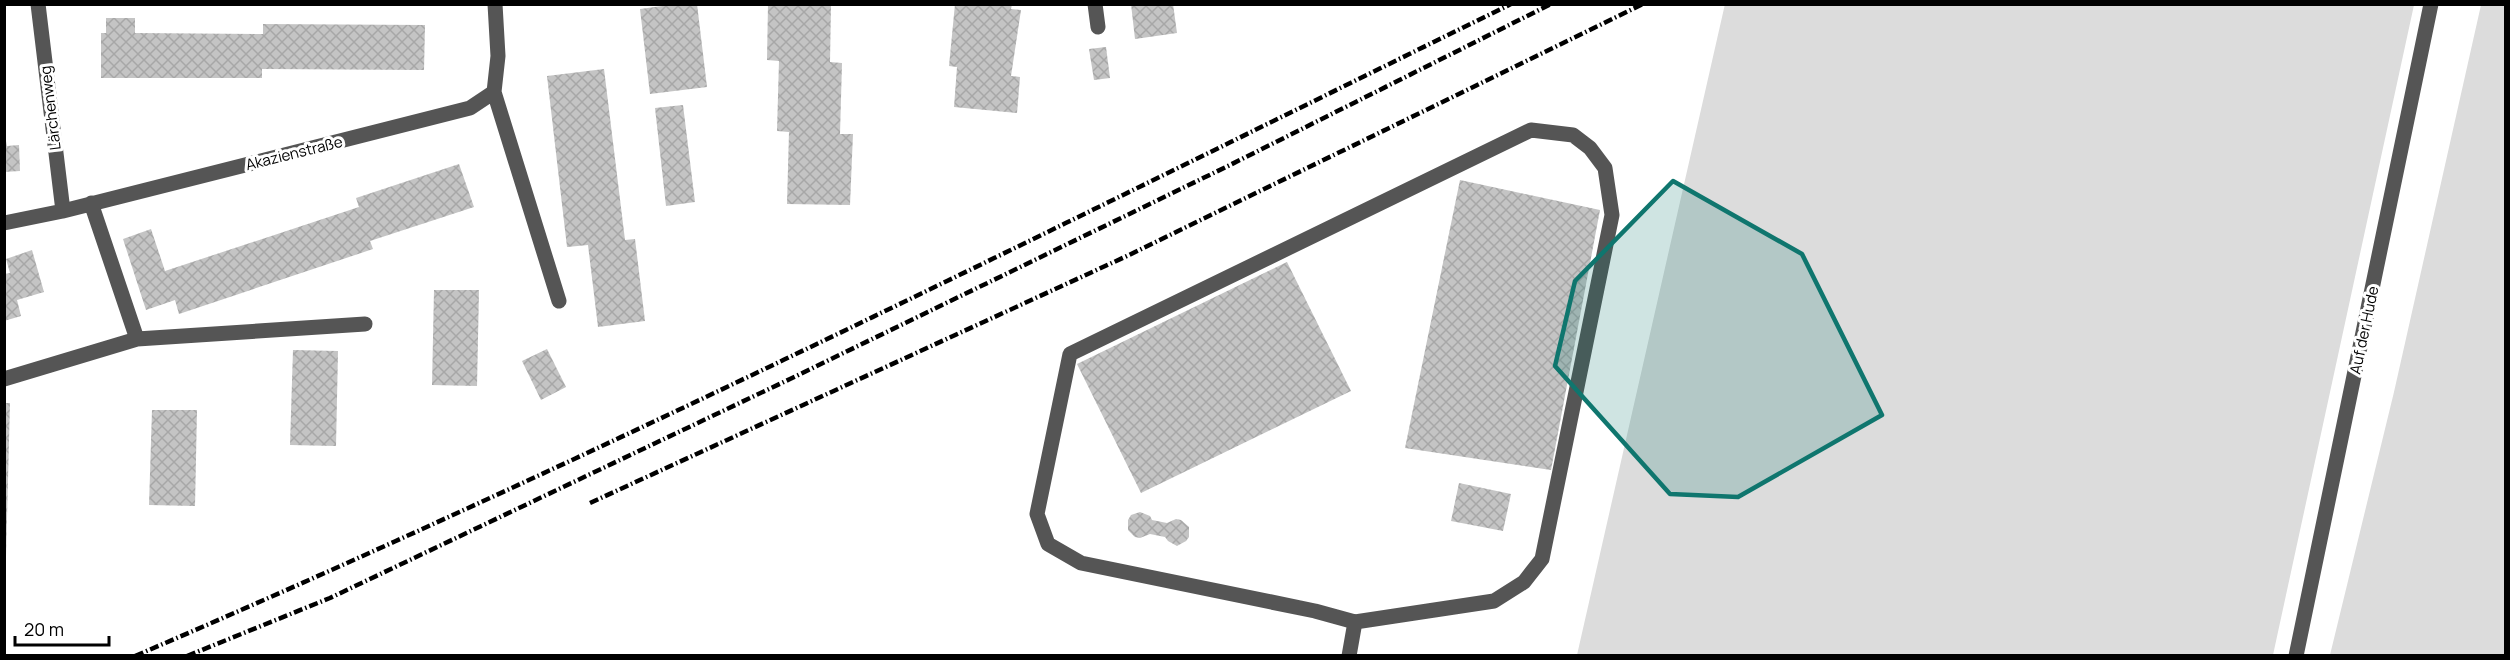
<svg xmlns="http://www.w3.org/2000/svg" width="2510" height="660" font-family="Manrope,sans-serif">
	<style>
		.grass { fill: #dcdcdc }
		.building { fill: url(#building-cross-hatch) }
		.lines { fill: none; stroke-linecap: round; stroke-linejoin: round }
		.minor { stroke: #555; stroke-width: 15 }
		.rail { stroke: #000; stroke-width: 4.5; stroke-dasharray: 9 3 1.5 3; stroke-linecap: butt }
		.marked { fill: #0f766e; fill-opacity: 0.2; stroke: #0f766e; stroke-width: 4.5; stroke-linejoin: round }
		.labels { text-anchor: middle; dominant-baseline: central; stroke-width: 6; stroke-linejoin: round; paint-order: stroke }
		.street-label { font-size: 15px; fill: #000; stroke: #fff }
	</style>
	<defs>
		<pattern id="building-cross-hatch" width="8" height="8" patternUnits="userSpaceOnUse" patternTransform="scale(1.5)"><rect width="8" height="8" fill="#c4c4c4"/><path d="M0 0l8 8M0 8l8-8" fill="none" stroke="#a7a7a7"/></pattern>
	</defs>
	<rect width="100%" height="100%" fill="#fff"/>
	<!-- grass -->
	<path class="grass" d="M 1725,4 L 2414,5 L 2273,655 L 1577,655 Z
		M 2481,5 L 2506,5 L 2505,655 L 2330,655 L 2394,392 Z"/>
	<!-- building -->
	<path class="building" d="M 677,4 L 697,4 L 707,87 L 650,94 L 640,9 Z
		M 768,4 L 831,4 L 830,62 L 842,63 L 840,134 L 853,134 L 850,205 L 787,204 L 789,132 L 777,131 L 779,61 L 767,60 Z
		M 955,4 L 1012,4 L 1011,9 L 1021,10 L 1011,76 L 1020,77 L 1017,113 L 954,107 L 957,67 L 949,66 Z
		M 1131,4 L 1173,4 L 1177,33 L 1135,39 Z
		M 106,18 L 135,18 L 135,33 L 263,34 L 263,24 L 425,25 L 424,70 L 262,69 L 262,78 L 101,78 L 101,33 L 106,33 Z
		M 1106,47 L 1110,78 L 1094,80 L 1089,49 Z
		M 604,69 L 625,240 L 635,239 L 645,321 L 598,327 L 588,245 L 567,247 L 547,76 Z
		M 683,105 L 695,202 L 666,206 L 655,108 Z
		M 4,131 L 7,146 L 19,145 L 20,171 L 4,172 Z
		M 459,164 L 474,207 L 370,241 L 373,249 L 179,314 L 175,300 L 146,310 L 123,239 L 151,229 L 165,271 L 359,207 L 356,198 Z
		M 1460,180 L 1600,210 L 1551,470 L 1405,448 Z
		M 32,250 L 44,292 L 17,300 L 21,316 L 4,321 L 4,274 L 10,273 L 6,259 Z
		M 1287,262 L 1351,391 L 1141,493 L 1077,364 Z
		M 434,290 L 479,290 L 477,386 L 432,385 Z
		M 547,349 L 566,387 L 541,400 L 522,361 Z
		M 293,350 L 338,351 L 336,446 L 290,445 Z
		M 4,403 L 10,403 L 6,557 L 4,557 Z
		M 152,410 L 197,410 L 195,506 L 149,505 Z
		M 1459,483 L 1511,494 L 1503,531 L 1451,521 Z
		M 1140,512 L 1150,516 L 1152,520 L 1167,523 L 1176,519 L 1181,520 L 1189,527 L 1189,537 L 1186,541 L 1177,546 L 1168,541 L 1165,537 L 1150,534 L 1140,538 L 1135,537 L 1128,530 L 1128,520 L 1131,515 Z"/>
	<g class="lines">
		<!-- minor -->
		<path class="minor" d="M 38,4 L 63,211
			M 1095,4 L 1098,27
			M 494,92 L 559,301
			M 1531,130 L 1573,135 L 1590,148 L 1605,168 L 1612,215 L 1542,559 L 1524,582 L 1494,601 L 1355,622 L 1315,611 L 1081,563 L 1048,544 L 1037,514 L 1070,354 Z
			M 91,203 L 137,339
			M 4,223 L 63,211 L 470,108 L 494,92 L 498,56 L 495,4
			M 4,379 L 137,339 L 365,324
			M 1349,656 L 1355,622
			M 2296,656 L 2431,4"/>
		<!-- rail -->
		<path class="rail" d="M 590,503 L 1127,256 L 1643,4
			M 135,656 C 602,456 1055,228 1511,4
			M 187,656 L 330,598 L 790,379 L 1230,165 L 1551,4"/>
	</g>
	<!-- marked area -->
	<path class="marked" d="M 1673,181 L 1802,254 L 1882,415 L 1738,497 L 1670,494 L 1555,366 L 1575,281 Z"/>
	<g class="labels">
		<!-- street labels -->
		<g class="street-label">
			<text transform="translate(50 108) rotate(-97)">Lärchenweg</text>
			<text transform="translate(294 153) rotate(-14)">Akazienstraße</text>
			<text transform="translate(2364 330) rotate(-78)">Auf der Hude</text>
		</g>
	</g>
	<!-- border -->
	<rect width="2510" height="660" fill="none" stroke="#000000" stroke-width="12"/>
	<!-- scale -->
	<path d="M15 636v9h94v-9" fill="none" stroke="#000000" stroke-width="3"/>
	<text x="24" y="636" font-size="18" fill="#000000" stroke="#ffffff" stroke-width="4.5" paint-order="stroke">20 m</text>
</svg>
